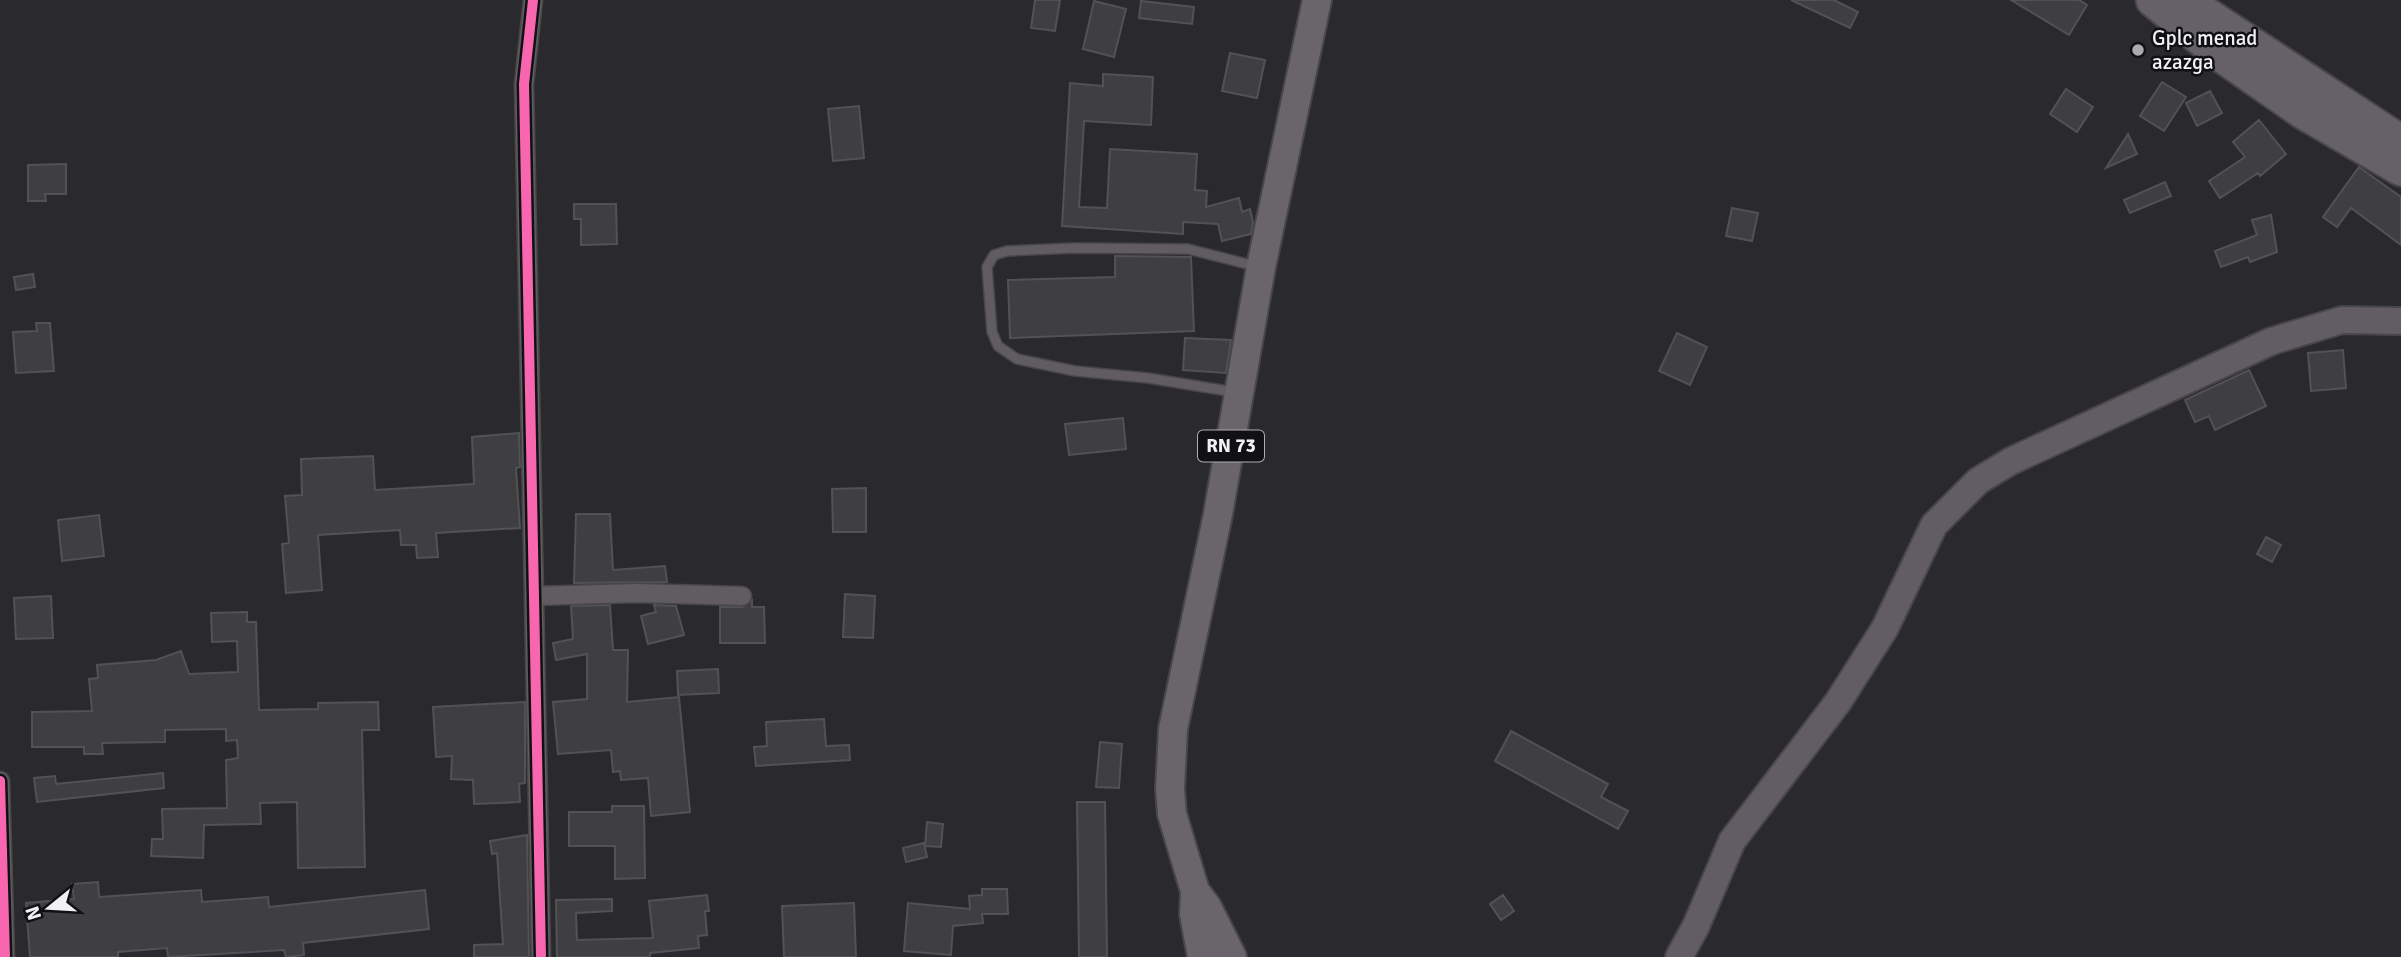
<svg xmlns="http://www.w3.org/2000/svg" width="2401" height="957" font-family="Signika,sans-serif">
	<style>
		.building { fill: #3f3f42; stroke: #525256; stroke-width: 2 }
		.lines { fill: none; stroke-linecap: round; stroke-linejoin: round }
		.lane-casing { stroke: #474649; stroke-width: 12 }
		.street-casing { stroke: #474649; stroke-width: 21 }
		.secondary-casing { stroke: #474649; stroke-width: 30 }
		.primary-casing { stroke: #474649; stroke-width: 32 }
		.highway-casing { stroke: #474649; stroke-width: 37 }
		.lane { stroke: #605c60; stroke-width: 9 }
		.street { stroke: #605c60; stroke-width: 18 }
		.secondary { stroke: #625d64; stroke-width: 26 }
		.primary { stroke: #6a646b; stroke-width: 28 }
		.highway { stroke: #666069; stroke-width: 33 }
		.cycleway-casing { stroke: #111114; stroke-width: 15 }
		.cycleway { stroke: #f766af; stroke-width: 10 }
		.poi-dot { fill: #abaaaf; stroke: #111114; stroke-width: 2.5 }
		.labels { text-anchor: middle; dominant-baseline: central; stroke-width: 5; stroke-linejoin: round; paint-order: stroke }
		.shield { fill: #111114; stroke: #aeadb2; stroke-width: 2 }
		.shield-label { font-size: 19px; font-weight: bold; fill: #f1f0f5 }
		.poi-label { font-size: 21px; fill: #f1f0f5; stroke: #111114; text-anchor: start }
	</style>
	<rect width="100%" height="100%" fill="#2a292e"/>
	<!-- building -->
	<path class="building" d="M 1035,0 L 1060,0 L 1055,31 L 1031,28 Z
		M 1791,0 L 1834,0 L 1858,12 L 1850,28 Z
		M 2011,0 L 2079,0 L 2087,5 L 2069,35 Z
		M 1094,1 L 1126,9 L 1114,57 L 1083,49 Z
		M 1141,1 L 1194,7 L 1192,24 L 1139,18 Z
		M 1230,53 L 1265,60 L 1257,98 L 1222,91 Z
		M 1103,74 L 1153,77 L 1151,125 L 1084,121 L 1079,207 L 1107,208 L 1110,149 L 1197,154 L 1195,190 L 1207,191 L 1206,207 L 1239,198 L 1242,212 L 1250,209 L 1253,222 L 1251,234 L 1222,241 L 1218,224 L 1183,222 L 1183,234 L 1062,226 L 1070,83 L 1103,86 Z
		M 2162,82 L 2186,97 L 2164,131 L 2140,116 Z
		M 2066,89 L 2093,107 L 2077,132 L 2050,114 Z
		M 2210,91 L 2222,113 L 2197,126 L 2186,103 Z
		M 859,106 L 864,158 L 833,161 L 828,109 Z
		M 2259,120 L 2286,154 L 2260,176 L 2258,173 L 2220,198 L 2209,181 L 2245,157 L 2233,142 Z
		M 2128,134 L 2137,154 L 2106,168 Z
		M 66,164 L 66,194 L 45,194 L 46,201 L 28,201 L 28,165 Z
		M 2359,167 L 2401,197 L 2401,245 L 2351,208 L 2337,227 L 2323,217 Z
		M 2165,182 L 2171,196 L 2130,213 L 2124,200 Z
		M 574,204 L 616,204 L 617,244 L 581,245 L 581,219 L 574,219 Z
		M 1732,208 L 1758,213 L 1752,241 L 1726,236 Z
		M 2271,215 L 2277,252 L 2250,262 L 2248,257 L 2221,267 L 2215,251 L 2257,235 L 2252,220 Z
		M 1115,256 L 1191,257 L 1194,331 L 1010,338 L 1008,280 L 1115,277 Z
		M 33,274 L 35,287 L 16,290 L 14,277 Z
		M 36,323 L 50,323 L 54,371 L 16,373 L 13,332 L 37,331 Z
		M 1677,333 L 1707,347 L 1690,385 L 1659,371 Z
		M 1185,338 L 1231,340 L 1226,373 L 1183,370 Z
		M 2343,350 L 2346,388 L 2311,391 L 2308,353 Z
		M 2249,370 L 2266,406 L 2215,430 L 2209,416 L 2195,422 L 2185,400 Z
		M 1123,418 L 1126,449 L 1069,455 L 1065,424 Z
		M 519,433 L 520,467 L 516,468 L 520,528 L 436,533 L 438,557 L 417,558 L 416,545 L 401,545 L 400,530 L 318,535 L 322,590 L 286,593 L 282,544 L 289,543 L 285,496 L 302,495 L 301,459 L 373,456 L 375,490 L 474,484 L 472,437 Z
		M 866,488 L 866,532 L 833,532 L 832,489 Z
		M 576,514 L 610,514 L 613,570 L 665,566 L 667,582 L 574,583 Z
		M 99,515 L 104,556 L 62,561 L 58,520 Z
		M 2266,537 L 2281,545 L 2272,562 L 2257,554 Z
		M 845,594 L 875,596 L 873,638 L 843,637 Z
		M 51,596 L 53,638 L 16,639 L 14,598 Z
		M 752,600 L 752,607 L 764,607 L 765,643 L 720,643 L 720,607 L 742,607 Z
		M 610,605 L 613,650 L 628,650 L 627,702 L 679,697 L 690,812 L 651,816 L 648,778 L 621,780 L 620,771 L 613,772 L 611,750 L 558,754 L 553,702 L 587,699 L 587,654 L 556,660 L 553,643 L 573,639 L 571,606 Z
		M 654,605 L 676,606 L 684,635 L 648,644 L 641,616 L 656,612 Z
		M 247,612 L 247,622 L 256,622 L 259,710 L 318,709 L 318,703 L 378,702 L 379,730 L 362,730 L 365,867 L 298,868 L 297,802 L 260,803 L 261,824 L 204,825 L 203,858 L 151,856 L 152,839 L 163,839 L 162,809 L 227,808 L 226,760 L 238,758 L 237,740 L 226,741 L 226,729 L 165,730 L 165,742 L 102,743 L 103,754 L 84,754 L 84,747 L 32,747 L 32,712 L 92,711 L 89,679 L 98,678 L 97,665 L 156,660 L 181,651 L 189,674 L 238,672 L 237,641 L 212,642 L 211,613 Z
		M 718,669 L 719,693 L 678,695 L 677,671 Z
		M 525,702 L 525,783 L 519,784 L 520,802 L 474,804 L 473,780 L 451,779 L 452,756 L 436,757 L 433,707 Z
		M 824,719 L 826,746 L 849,745 L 850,760 L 756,766 L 754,747 L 767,746 L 766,722 Z
		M 1511,731 L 1608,784 L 1601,797 L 1628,811 L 1618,829 L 1495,761 Z
		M 1100,742 L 1122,744 L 1119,788 L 1096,787 Z
		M 163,773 L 164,788 L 37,802 L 34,778 L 55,776 L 56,784 Z
		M 1077,802 L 1105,802 L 1107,957 L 1079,957 Z
		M 612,806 L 644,806 L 645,878 L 615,879 L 615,846 L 569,846 L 569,812 L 612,812 Z
		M 927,822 L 943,824 L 941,847 L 925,846 Z
		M 527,835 L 529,957 L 474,957 L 474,945 L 503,944 L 497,853 L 492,854 L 490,841 Z
		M 924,843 L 927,857 L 906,862 L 903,848 Z
		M 98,882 L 99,897 L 201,890 L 202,902 L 268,897 L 269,907 L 425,890 L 429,929 L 303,943 L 304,955 L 286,957 L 284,950 L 168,957 L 167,948 L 118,952 L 118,957 L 30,957 L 26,903 L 74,899 L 72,884 Z
		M 982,889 L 1007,889 L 1008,914 L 982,914 L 983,923 L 953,926 L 951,955 L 904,951 L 908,903 L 970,909 L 969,896 L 982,895 Z
		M 707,895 L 709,911 L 705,911 L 707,935 L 698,936 L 699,948 L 650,953 L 650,957 L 557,957 L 556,900 L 612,899 L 612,911 L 576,913 L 577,940 L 653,938 L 649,901 Z
		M 1503,895 L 1514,911 L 1501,920 L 1490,904 Z
		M 854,903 L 856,957 L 784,957 L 782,906 Z"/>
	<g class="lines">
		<!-- lane casing -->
		<g class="lane-casing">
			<path id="lane" d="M 1234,392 L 1148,378 L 1075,371 L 1017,359 L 998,346 L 992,332 L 987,267 L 994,255 L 1007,251 L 1075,248 L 1188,249 L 1259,267"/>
		</g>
		<!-- street casing -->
		<g class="street-casing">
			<path id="street" d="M 533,0 L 524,84 L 541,957
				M 534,596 L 637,593 L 742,596
				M 0,781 L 5,957"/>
		</g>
		<!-- secondary casing -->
		<g class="secondary-casing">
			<path id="secondary" d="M 1679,957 L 1696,926 L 1732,841 L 1838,702 L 1885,628 L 1934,525 L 1978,481 L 2011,461 L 2272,341 L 2342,320 L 2401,321"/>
		</g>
		<!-- primary casing -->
		<g class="primary-casing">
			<path id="primary" d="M 1195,894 L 1194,914 L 1202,957
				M 1232,957 L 1207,907 L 1195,891 L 1172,814 L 1170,789 L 1173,729 L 1218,514 L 1261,267 L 1317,0"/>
		</g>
		<!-- highway casing -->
		<g class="highway-casing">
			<path id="highway" d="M 2153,0 L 2221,55 L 2303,112 L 2401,169
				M 2195,7 L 2401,142"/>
		</g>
		<!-- lane -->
		<use href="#lane" class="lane"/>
		<!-- street -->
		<use href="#street" class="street"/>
		<!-- secondary -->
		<use href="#secondary" class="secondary"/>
		<!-- primary -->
		<use href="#primary" class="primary"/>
		<!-- highway -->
		<use href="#highway" class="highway"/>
		<!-- cycleway casing -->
		<g class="cycleway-casing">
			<path id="cycleway" d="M 533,0 L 524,84 L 541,957
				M 0,781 L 5,957"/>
		</g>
		<!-- cycleway -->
		<use href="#cycleway" class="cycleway"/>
	</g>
	<!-- markers -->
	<circle class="poi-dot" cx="2138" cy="50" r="7"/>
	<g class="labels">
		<!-- shield labels -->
		<rect class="shield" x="1198" y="430.5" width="66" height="31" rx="5"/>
		<g class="shield-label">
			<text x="1231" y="446">RN 73</text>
		</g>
		<!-- poi labels -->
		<g class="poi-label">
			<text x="2152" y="38">Gplc menad<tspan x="2152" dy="24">azazga</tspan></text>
		</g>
	</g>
	<!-- north arrow -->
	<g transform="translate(49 908) rotate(252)" stroke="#111114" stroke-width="5" paint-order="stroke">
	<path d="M0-5L12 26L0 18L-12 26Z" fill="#f1f0f5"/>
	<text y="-10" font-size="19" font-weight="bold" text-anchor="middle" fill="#f1f0f5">N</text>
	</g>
</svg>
